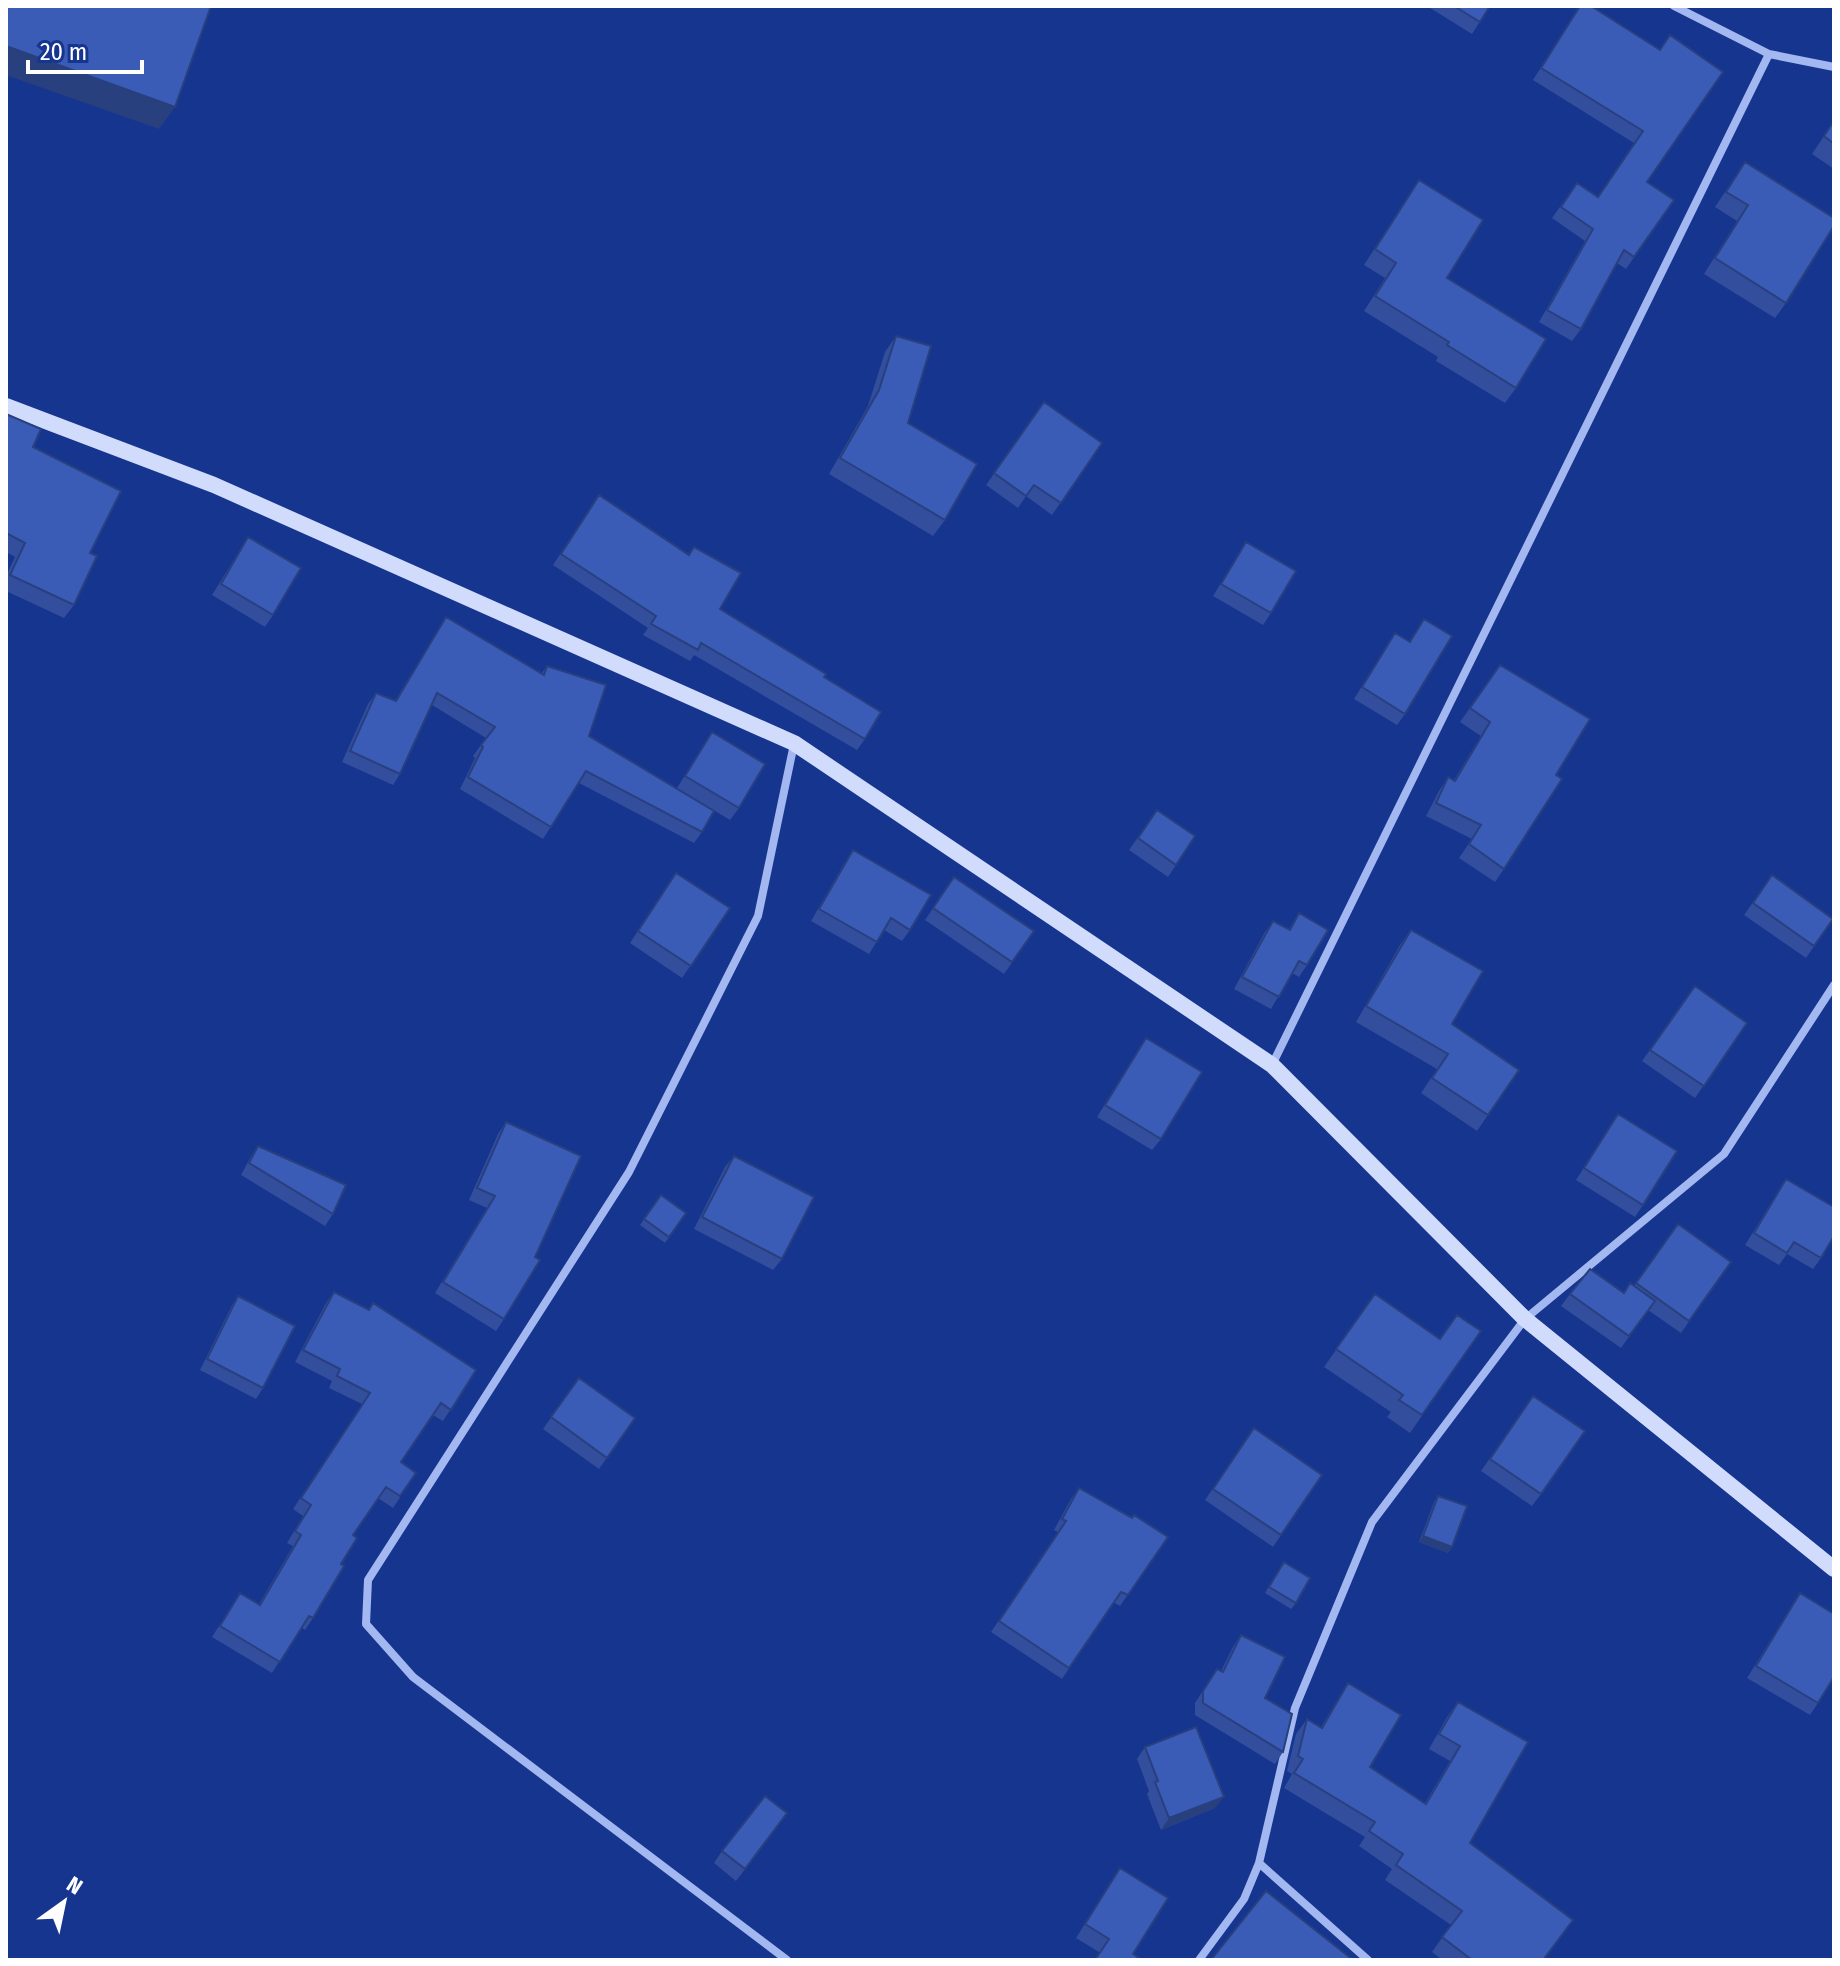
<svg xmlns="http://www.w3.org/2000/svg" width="1840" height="1966" font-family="'Fira Sans Condensed',sans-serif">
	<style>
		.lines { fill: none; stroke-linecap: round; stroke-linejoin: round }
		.street { stroke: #a3b8f0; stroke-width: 8 }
		.secondary { stroke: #d1dbfb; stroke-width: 16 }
		.wall { fill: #324e9d }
		.shaded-wall { fill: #29407f }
		.building { fill: #3a5bb6; stroke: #29407f; stroke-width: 2 }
	</style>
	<rect width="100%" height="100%" fill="#16358f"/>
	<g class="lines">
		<!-- street -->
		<path class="street" d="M 1674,6 L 1769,54
			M 1272,1065 L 1769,54 L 1834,67
			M 787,1960 L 413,1677 L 366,1624 L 368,1580 L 629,1172 L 758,916 L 794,744
			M 1199,1960 L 1244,1899 L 1259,1863
			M 1368,1960 L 1259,1863 L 1295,1708 L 1372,1522 L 1525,1319 L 1724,1154 L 1834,985"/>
		<!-- secondary -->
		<path class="secondary" d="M 6,406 L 214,485 L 794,743 L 1272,1065 L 1525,1319 L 1834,1569"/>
	</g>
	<!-- wall -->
	<path class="wall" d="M 1427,6 L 1490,6 L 1472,34 Z
		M 1580,6 L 1660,50 L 1647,182 L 1674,200 L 1626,269 L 1617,263 L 1581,329 L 1572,341 L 1539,322 L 1585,241 L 1552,218 L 1577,183 L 1598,197 L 1634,143 L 1533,80 Z
		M 1834,121 L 1834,169 L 1812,154 Z
		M 1745,162 L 1786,303 L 1775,318 L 1704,274 L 1737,221 L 1715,207 Z
		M 1419,180 L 1447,278 L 1516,388 L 1505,403 L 1436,361 L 1438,357 L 1364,311 L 1385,278 L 1364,265 Z
		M 896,336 L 908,423 L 945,520 L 933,536 L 829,474 L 868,406 L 885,352 Z
		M 1044,402 L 1102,443 L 1052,515 L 1026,496 L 1018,508 L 986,485 Z
		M 6,414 L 33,447 L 90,553 L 74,605 L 64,618 L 6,591 L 6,576 L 15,557 L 6,552 Z
		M 599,495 L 689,554 L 694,547 L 720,609 L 824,677 L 865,739 L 857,750 L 694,655 L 690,661 L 643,635 L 648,628 L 553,565 Z
		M 248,537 L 273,615 L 265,627 L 212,595 Z
		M 1246,542 L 1271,613 L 1263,625 L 1213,596 Z
		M 446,617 L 541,674 L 547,666 L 589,736 L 702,832 L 694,843 L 579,783 L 543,839 L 460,789 L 475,758 L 473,756 L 486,738 L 432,705 L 400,774 L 393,785 L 342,762 L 368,704 L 376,693 L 395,701 Z
		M 1424,619 L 1405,714 L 1397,725 L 1354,699 L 1395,633 L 1409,642 Z
		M 1500,665 L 1556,775 L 1504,869 L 1495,882 L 1459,858 L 1472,839 L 1426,816 L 1439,791 L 1448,777 L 1454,780 L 1481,736 L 1460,722 Z
		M 712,732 L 739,808 L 730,820 L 677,788 Z
		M 1157,810 L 1176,865 L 1168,877 L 1129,850 Z
		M 853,850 L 910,930 L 902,941 L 884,930 L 869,954 L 811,921 L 845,862 Z
		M 676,873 L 730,908 L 682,978 L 630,943 Z
		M 1772,875 L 1833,919 L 1806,958 L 1744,915 Z
		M 954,877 L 1034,931 L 1004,974 L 925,920 Z
		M 1299,913 L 1307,965 L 1299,977 L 1292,973 L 1271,1009 L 1234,989 L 1265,932 L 1273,921 L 1289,929 Z
		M 1411,930 L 1452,1024 L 1519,1070 L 1477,1131 L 1421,1093 L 1437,1069 L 1356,1022 L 1400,945 Z
		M 1695,986 L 1747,1023 L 1695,1098 L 1642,1061 Z
		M 1146,1038 L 1161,1139 L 1152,1150 L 1097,1117 Z
		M 1618,1114 L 1643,1205 L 1635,1217 L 1576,1180 Z
		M 506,1122 L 535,1257 L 504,1319 L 496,1331 L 435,1293 L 487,1208 L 469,1200 L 498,1134 Z
		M 258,1146 L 333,1214 L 325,1226 L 241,1175 L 250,1158 Z
		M 734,1156 L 782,1259 L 773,1270 L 694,1229 L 725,1167 Z
		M 1786,1179 L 1821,1258 L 1813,1269 L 1787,1254 L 1779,1265 L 1745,1245 Z
		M 661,1195 L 686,1213 L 665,1243 L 640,1225 Z
		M 1678,1224 L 1731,1262 L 1681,1333 L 1648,1310 L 1621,1348 L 1561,1306 L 1570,1294 L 1624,1293 L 1634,1286 Z
		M 334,1292 L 368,1310 L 373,1303 L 476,1370 L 443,1421 L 433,1415 L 401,1462 L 416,1473 L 393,1508 L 378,1498 L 353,1535 L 341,1564 L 313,1618 L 305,1630 L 301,1627 L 272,1673 L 212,1637 L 240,1593 L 259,1604 L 293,1546 L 287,1543 L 303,1516 L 293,1509 L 362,1404 L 329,1388 L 332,1381 L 295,1362 L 326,1303 Z
		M 1375,1294 L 1440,1339 L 1481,1331 L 1410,1433 L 1387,1417 L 1391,1412 L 1324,1367 Z
		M 238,1296 L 263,1388 L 256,1399 L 200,1370 L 231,1307 Z
		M 579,1378 L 635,1418 L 599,1469 L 543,1429 Z
		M 1533,1396 L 1541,1494 L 1532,1506 L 1481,1471 Z
		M 1254,1428 L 1322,1475 L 1273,1547 L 1205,1500 Z
		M 1079,1488 L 1168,1537 L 1120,1606 L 1113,1602 L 1062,1679 L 991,1632 L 1058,1532 L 1054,1530 L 1071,1499 Z
		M 1438,1496 L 1452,1547 L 1448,1553 L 1419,1542 L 1434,1502 Z
		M 1280,1568 L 1296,1603 L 1291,1609 L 1265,1593 Z
		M 1800,1593 L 1818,1703 L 1810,1715 L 1747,1678 Z
		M 1241,1635 L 1283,1752 L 1275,1764 L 1195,1715 L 1195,1703 L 1217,1669 L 1221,1671 L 1233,1647 Z
		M 1348,1683 L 1370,1767 L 1425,1803 L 1450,1761 L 1429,1749 L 1447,1717 L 1458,1702 L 1470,1843 L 1573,1920 L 1543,1960 L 1442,1960 L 1432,1952 L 1451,1925 L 1385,1880 L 1392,1869 L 1359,1846 L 1365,1837 L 1284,1788 L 1292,1774 L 1287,1771 L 1296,1734 L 1307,1719 L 1321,1727 Z
		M 1145,1747 L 1215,1808 L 1161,1830 L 1147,1794 L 1149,1791 L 1137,1759 Z
		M 779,1825 L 736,1881 L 714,1863 L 722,1851 Z
		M 1120,1868 L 1133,1954 L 1099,1952 L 1076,1938 Z"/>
	<!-- shaded-wall -->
	<path class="shaded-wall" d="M 6,46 L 175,107 L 159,129 L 6,75 Z
		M 1423,1536 L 1452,1547 L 1448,1553 L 1419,1542 Z
		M 1224,1797 L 1215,1808 L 1161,1830 L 1169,1818 Z"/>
	<!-- building -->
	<path class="building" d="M 6,6 L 211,6 L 175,107 L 6,46 Z
		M 1454,6 L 1490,6 L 1480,22 Z
		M 1580,6 L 1591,6 L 1660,50 L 1670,35 L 1723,72 L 1647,182 L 1674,200 L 1634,257 L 1624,250 L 1581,329 L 1547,310 L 1593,229 L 1561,207 L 1577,183 L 1598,197 L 1643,131 L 1541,68 Z
		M 1834,121 L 1834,144 L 1824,136 Z
		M 1745,162 L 1834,218 L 1834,226 L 1786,303 L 1715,258 L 1748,205 L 1726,192 Z
		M 1419,180 L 1483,220 L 1447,278 L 1546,339 L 1516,388 L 1447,345 L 1449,342 L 1375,296 L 1396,263 L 1375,249 Z
		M 896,336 L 931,346 L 908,423 L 977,464 L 945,520 L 840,458 L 879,390 Z
		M 1044,402 L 1102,443 L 1061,503 L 1034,485 L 1026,496 L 994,473 Z
		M 6,414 L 41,429 L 33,447 L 121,491 L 90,553 L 97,556 L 74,605 L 10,575 L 25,543 L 6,533 Z
		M 599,495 L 689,555 L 694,547 L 741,573 L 720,609 L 826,674 L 824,677 L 881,712 L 865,739 L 701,643 L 698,650 L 651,624 L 656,616 L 561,554 Z
		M 248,537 L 301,568 L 273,615 L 221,584 Z
		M 1246,542 L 1296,571 L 1271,613 L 1221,584 Z
		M 446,617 L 544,675 L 547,666 L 606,685 L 589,736 L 714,811 L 702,832 L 586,771 L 551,827 L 468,777 L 483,747 L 481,745 L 495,727 L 437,693 L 400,774 L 350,751 L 376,693 L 396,701 Z
		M 1424,619 L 1452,636 L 1405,714 L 1362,687 L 1395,633 L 1410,642 Z
		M 1500,665 L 1590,719 L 1556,775 L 1562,779 L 1504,869 L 1469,844 L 1481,825 L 1436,803 L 1448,777 L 1455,781 L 1490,722 L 1470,708 Z
		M 712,732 L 765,764 L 739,808 L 685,776 Z
		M 1157,810 L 1195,836 L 1176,865 L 1138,838 Z
		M 853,850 L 931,895 L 910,930 L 891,918 L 877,942 L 819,909 Z
		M 676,873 L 730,908 L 691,966 L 638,931 Z
		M 1772,875 L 1833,919 L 1814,946 L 1753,903 Z
		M 954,877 L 1034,931 L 1012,962 L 933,908 Z
		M 1299,913 L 1328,930 L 1307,965 L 1299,961 L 1279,997 L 1242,977 L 1273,921 L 1290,930 Z
		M 1411,930 L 1483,971 L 1452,1024 L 1519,1070 L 1488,1115 L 1432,1078 L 1448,1054 L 1366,1006 Z
		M 1695,986 L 1747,1023 L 1704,1086 L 1650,1050 Z
		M 1146,1038 L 1202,1072 L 1161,1139 L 1105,1105 Z
		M 1618,1114 L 1677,1151 L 1643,1205 L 1584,1168 Z
		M 506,1122 L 581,1156 L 535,1257 L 540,1260 L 504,1319 L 443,1282 L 495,1196 L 477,1188 Z
		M 258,1146 L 346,1185 L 333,1214 L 249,1163 Z
		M 734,1156 L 814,1197 L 782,1259 L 702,1217 Z
		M 1786,1179 L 1834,1207 L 1834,1236 L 1821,1258 L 1794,1242 L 1787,1253 L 1754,1233 Z
		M 661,1195 L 686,1213 L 669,1237 L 644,1219 Z
		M 1678,1224 L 1731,1262 L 1689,1321 L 1636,1283 Z
		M 1590,1269 L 1624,1293 L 1630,1283 L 1655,1301 L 1629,1336 L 1570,1294 Z
		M 334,1292 L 369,1310 L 373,1303 L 476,1370 L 451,1410 L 441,1403 L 401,1462 L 416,1473 L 400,1496 L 386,1487 L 353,1535 L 357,1538 L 341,1564 L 344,1566 L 313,1618 L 309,1616 L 280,1662 L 220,1626 L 240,1593 L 260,1605 L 301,1535 L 295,1531 L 311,1505 L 301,1498 L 370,1393 L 337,1376 L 340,1369 L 303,1350 Z
		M 1375,1294 L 1440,1339 L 1457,1315 L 1481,1331 L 1422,1415 L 1399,1400 L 1403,1395 L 1336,1349 Z
		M 238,1296 L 295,1326 L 263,1388 L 207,1359 Z
		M 579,1378 L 635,1418 L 607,1458 L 551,1417 Z
		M 1533,1396 L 1585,1431 L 1541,1494 L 1490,1459 Z
		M 1254,1428 L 1322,1475 L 1281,1535 L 1213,1489 Z
		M 1079,1488 L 1132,1518 L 1134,1515 L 1168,1537 L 1128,1595 L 1121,1592 L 1069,1668 L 999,1621 L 1066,1521 L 1062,1519 Z
		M 1438,1496 L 1467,1506 L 1452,1547 L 1423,1536 Z
		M 1284,1562 L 1310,1578 L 1296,1603 L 1269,1587 Z
		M 1800,1593 L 1834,1614 L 1834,1677 L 1818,1703 L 1756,1666 Z
		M 1241,1635 L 1285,1657 L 1265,1698 L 1292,1714 L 1283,1752 L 1203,1703 L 1203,1691 L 1217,1669 L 1223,1672 Z
		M 1348,1683 L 1401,1715 L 1370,1767 L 1426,1804 L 1460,1746 L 1439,1734 L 1458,1702 L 1528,1742 L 1470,1843 L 1573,1920 L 1543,1960 L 1472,1960 L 1442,1937 L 1462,1911 L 1396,1865 L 1403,1854 L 1369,1831 L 1375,1822 L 1294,1773 L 1303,1759 L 1298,1756 L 1307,1719 L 1322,1728 Z
		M 1196,1727 L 1224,1797 L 1169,1818 L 1155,1782 L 1158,1781 L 1145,1747 Z
		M 765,1796 L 787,1813 L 745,1869 L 722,1851 Z
		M 1120,1868 L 1168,1898 L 1133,1954 L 1142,1960 L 1095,1960 L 1109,1939 L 1085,1924 Z
		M 1266,1891 L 1353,1960 L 1211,1960 Z"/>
	<!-- border -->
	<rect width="1840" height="1966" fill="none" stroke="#ffffff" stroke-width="16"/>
	<!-- north arrow -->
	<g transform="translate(64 1902) rotate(33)" stroke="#16358f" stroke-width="6" paint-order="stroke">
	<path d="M0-6L14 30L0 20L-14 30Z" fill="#ffffff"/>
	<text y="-12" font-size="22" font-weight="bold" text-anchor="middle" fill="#ffffff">N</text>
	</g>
	<!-- scale -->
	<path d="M28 60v12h114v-12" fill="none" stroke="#ffffff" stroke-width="4"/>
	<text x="40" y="60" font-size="24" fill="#ffffff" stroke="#16358f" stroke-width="6" paint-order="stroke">20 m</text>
</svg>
